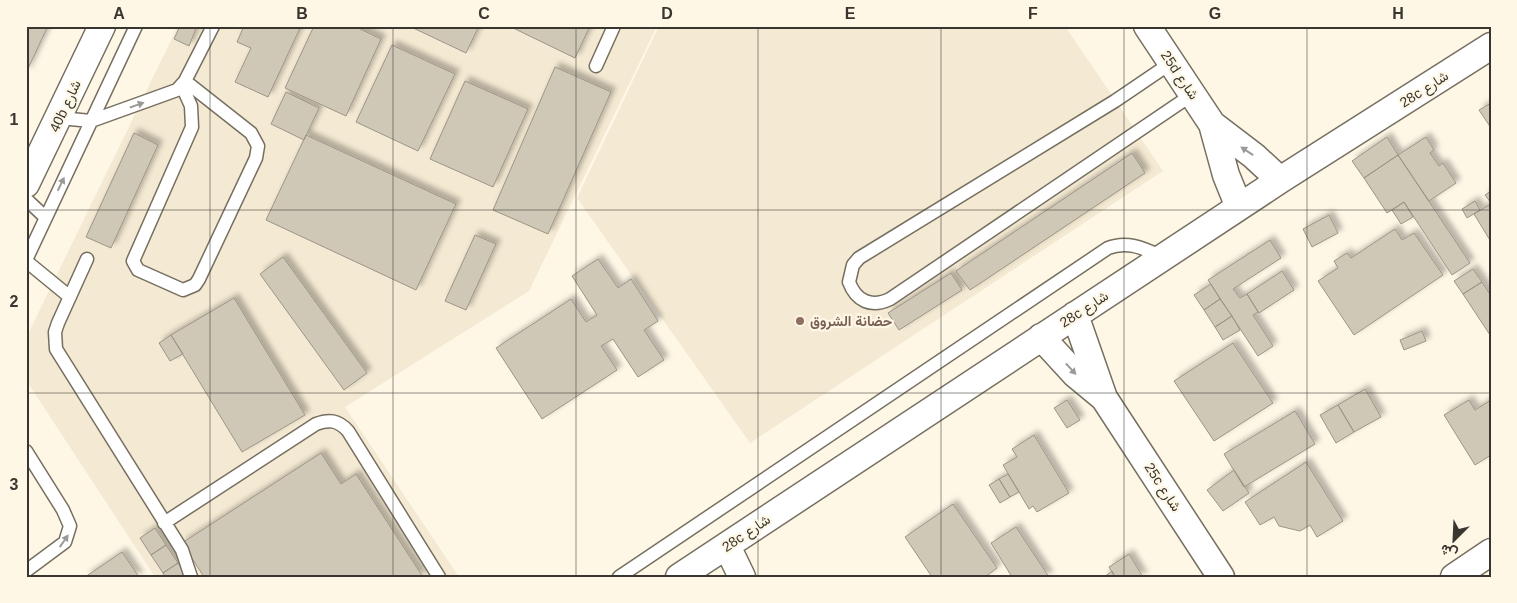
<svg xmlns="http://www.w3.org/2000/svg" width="1517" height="603" font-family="Helvetica,Vazirmatn,sans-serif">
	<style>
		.built { fill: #f4e9d2 }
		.building { fill: #cfc8b7; stroke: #9c9586; filter: url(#shadow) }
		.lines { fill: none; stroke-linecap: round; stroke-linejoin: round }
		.service-casing { stroke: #766f60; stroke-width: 15 }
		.minor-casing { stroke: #766f60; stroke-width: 29 }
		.service { stroke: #fff; stroke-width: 12 }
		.minor { stroke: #fff; stroke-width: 26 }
		.oneway { fill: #9c9a97 }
		.grid { fill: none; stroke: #39362f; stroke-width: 1; stroke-opacity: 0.55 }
		.education-dot { fill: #8d6e63; stroke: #fef7e6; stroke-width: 2 }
		.labels { text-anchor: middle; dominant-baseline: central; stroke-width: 4.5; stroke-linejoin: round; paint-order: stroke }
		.street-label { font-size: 14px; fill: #39362f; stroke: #fef7e6 }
		.education-label { font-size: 14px; font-weight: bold; fill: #785e54; stroke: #fef7e6; text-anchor: start }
		.neatline { fill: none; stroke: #39362f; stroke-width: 2 }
		.grid-label { font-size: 16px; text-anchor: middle; font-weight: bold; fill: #39362f }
	</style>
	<defs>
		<filter id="shadow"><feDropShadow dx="4.5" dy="-4.5" stdDeviation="2.5" flood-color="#0004"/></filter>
	</defs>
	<rect width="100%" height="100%" fill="#fef7e6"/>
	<!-- built -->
	<path class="built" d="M 178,26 L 657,26 L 529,291 L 345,407 L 459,577 L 155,577 L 26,380 L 26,338 Z
		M 659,26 L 1065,26 L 1163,171 L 750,443 L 577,198 Z"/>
	<!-- building -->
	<path class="building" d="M 26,26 L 47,28 L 26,73 Z
		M 180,26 L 197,26 L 189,46 L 174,39 Z
		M 244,26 L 301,26 L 268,97 L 235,82 L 251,48 L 237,42 Z
		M 314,26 L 354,26 L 381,39 L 346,116 L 285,88 Z
		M 409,26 L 479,26 L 466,53 Z
		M 509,26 L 590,26 L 575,58 Z
		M 392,45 L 455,74 L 418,151 L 356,122 Z
		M 555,67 L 611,92 L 548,234 L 493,210 Z
		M 465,81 L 528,109 L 493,187 L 430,159 Z
		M 286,92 L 319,108 L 304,140 L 271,124 Z
		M 1491,103 L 1491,128 L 1479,110 Z
		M 134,133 L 158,145 L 111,248 L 86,237 Z
		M 306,135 L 456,204 L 416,290 L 266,220 Z
		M 1387,137 L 1398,155 L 1364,178 L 1352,161 Z
		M 1426,137 L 1434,150 L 1430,153 L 1439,166 L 1443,163 L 1456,183 L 1429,201 L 1398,155 Z
		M 1132,153 L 1145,173 L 970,290 L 956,271 Z
		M 1398,155 L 1470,263 L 1452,275 L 1404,202 L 1387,213 L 1364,178 Z
		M 1491,191 L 1491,203 L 1485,195 Z
		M 1475,201 L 1480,210 L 1467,218 L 1462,209 Z
		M 1404,202 L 1413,217 L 1401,224 L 1392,210 Z
		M 1491,204 L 1491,242 L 1474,214 Z
		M 1329,215 L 1338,233 L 1312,247 L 1303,229 Z
		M 1395,229 L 1402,240 L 1414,233 L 1443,275 L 1354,335 L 1318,281 L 1338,268 L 1334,261 L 1347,253 L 1351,258 Z
		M 475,235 L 496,244 L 466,310 L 445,301 Z
		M 1270,240 L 1281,258 L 1233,289 L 1240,298 L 1247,294 L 1258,312 L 1253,315 L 1273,346 L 1258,356 L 1208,280 Z
		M 283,257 L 367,373 L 344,390 L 260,274 Z
		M 598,259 L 618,288 L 631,279 L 658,321 L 644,330 L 664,360 L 638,377 L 613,339 L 601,346 L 617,370 L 542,419 L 496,348 L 571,299 L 586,322 L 597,315 L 572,276 Z
		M 1473,269 L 1482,282 L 1463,294 L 1454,281 Z
		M 1282,271 L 1294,290 L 1259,313 L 1247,294 Z
		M 951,273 L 962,290 L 899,330 L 888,313 Z
		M 1482,282 L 1491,296 L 1490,335 L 1463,294 Z
		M 1211,284 L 1220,299 L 1204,310 L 1194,295 Z
		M 234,298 L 305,415 L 242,452 L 171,335 Z
		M 1220,299 L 1232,316 L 1215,327 L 1204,310 Z
		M 1232,316 L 1240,330 L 1223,340 L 1215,327 Z
		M 1422,331 L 1426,341 L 1404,350 L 1400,340 Z
		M 171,335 L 183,354 L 170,361 L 159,343 Z
		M 1233,343 L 1273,403 L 1214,441 L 1174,381 Z
		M 1365,389 L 1381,417 L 1354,432 L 1338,405 Z
		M 1067,400 L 1080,420 L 1067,428 L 1054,408 Z
		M 1469,400 L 1475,410 L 1491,400 L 1491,455 L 1475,465 L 1444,415 Z
		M 1338,405 L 1354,432 L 1336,443 L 1320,415 Z
		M 1295,411 L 1315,444 L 1244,487 L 1224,454 Z
		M 1034,435 L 1069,493 L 1037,512 L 1033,506 L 1029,509 L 1003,465 L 1017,457 L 1012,449 Z
		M 321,453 L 341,484 L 356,474 L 423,577 L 204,577 L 182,543 Z
		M 1306,462 L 1343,521 L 1317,537 L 1310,525 L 1300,531 L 1279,526 L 1274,517 L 1260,525 L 1245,502 Z
		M 1234,470 L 1249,493 L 1223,511 L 1207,490 Z
		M 1008,474 L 1019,492 L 1010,497 L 999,479 Z
		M 999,479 L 1010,497 L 1000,503 L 989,485 Z
		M 953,504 L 997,568 L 985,577 L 932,577 L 905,537 Z
		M 1016,527 L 1049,577 L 1012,577 L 991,543 Z
		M 155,528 L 166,545 L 151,555 L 140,538 Z
		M 166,545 L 178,563 L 163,573 L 151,555 Z
		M 122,552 L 139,577 L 85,577 Z
		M 1129,554 L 1143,577 L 1115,577 L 1109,567 Z
		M 178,563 L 187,577 L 165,577 L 163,573 Z
		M 1112,571 L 1115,577 L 1104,577 Z"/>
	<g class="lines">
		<!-- service casing -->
		<g class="service-casing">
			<path id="service" d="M 1171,63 L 1115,101 L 859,258 L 853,265 L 849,282 C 856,301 871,308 890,299 L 1193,94
				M 596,66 L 614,26
				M 182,86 L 191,106 L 192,127 L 133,261 L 138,270 L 183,290 L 195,285 L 199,279 L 256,158 L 258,146 L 251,133 L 185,81
				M 60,118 L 91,121 L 177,90 L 185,81 L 213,26
				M 26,199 L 45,217
				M 87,259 L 58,323 L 55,332 L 56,349 L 182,550 L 191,577
				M 26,260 L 136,26
				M 26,261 L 70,297
				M 26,451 L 63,510 L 70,526 L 65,542 L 26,571
				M 164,523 L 316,424 C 329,419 338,420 348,431 L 439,577
				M 619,577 L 1108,248 C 1128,240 1145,249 1163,257"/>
		</g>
		<!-- minor casing -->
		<g class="minor-casing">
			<path id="minor" d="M 1147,26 L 1212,124 L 1254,156 L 1280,180
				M 1212,124 L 1226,175 L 1239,207
				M 26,184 L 102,26
				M 1075,315 L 1104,398 L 1221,577
				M 1041,337 L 1075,374 L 1104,398
				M 727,546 L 742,577
				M 679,577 L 1280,180 L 1491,46
				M 1454,577 L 1491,552"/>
		</g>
		<!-- service -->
		<use href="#service" class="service"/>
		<!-- minor -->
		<use href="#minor" class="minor"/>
	</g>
	<!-- one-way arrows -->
	<defs><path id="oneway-solid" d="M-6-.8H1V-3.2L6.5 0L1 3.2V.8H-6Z" transform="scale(1.25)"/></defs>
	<g class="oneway">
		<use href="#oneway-solid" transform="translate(137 105) rotate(-19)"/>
		<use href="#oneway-solid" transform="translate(1247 151) rotate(-146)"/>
		<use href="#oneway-solid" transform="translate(61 184) rotate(-64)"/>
		<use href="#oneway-solid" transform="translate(1071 369) rotate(47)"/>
		<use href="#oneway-solid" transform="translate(64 541) rotate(-55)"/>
	</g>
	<!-- grid -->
	<path class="grid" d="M 210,26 L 210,577M 393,26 L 393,577M 576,26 L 576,577M 758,26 L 758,577M 941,26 L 941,577M 1124,26 L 1124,577M 1307,26 L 1307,577M 26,210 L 1491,210M 26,393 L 1491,393"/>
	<!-- markers -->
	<circle class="education-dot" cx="800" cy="321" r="5"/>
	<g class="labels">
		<!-- street labels -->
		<g class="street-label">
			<text transform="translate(1180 75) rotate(56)">25d شارع</text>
			<text transform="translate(1424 89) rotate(-33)">28c شارع</text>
			<text transform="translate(65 106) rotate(-65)">40b شارع</text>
			<text transform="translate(1084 309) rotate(-33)">28c شارع</text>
			<text transform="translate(1163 487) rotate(57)">25c شارع</text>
			<text transform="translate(746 533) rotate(-34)">28c شارع</text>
		</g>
		<!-- education labels -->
		<g class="education-label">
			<text x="810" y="321">حضانة الشروق</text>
		</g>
	</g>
	<!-- border -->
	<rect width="1517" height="603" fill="none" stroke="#fef7e6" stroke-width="55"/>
	<!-- north arrow -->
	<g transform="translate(1454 540) rotate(204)" stroke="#fef7e6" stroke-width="4" paint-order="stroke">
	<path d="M0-4L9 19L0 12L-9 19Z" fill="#39362f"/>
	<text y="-8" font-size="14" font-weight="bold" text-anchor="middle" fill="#39362f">ش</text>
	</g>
	<rect x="28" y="28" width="1462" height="548" class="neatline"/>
	<g class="grid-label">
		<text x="119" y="19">A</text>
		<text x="302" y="19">B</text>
		<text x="484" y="19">C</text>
		<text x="667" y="19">D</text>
		<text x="850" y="19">E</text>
		<text x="1033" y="19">F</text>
		<text x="1215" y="19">G</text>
		<text x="1398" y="19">H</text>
		<text x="14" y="125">1</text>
		<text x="14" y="307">2</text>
		<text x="14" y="490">3</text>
	</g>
</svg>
